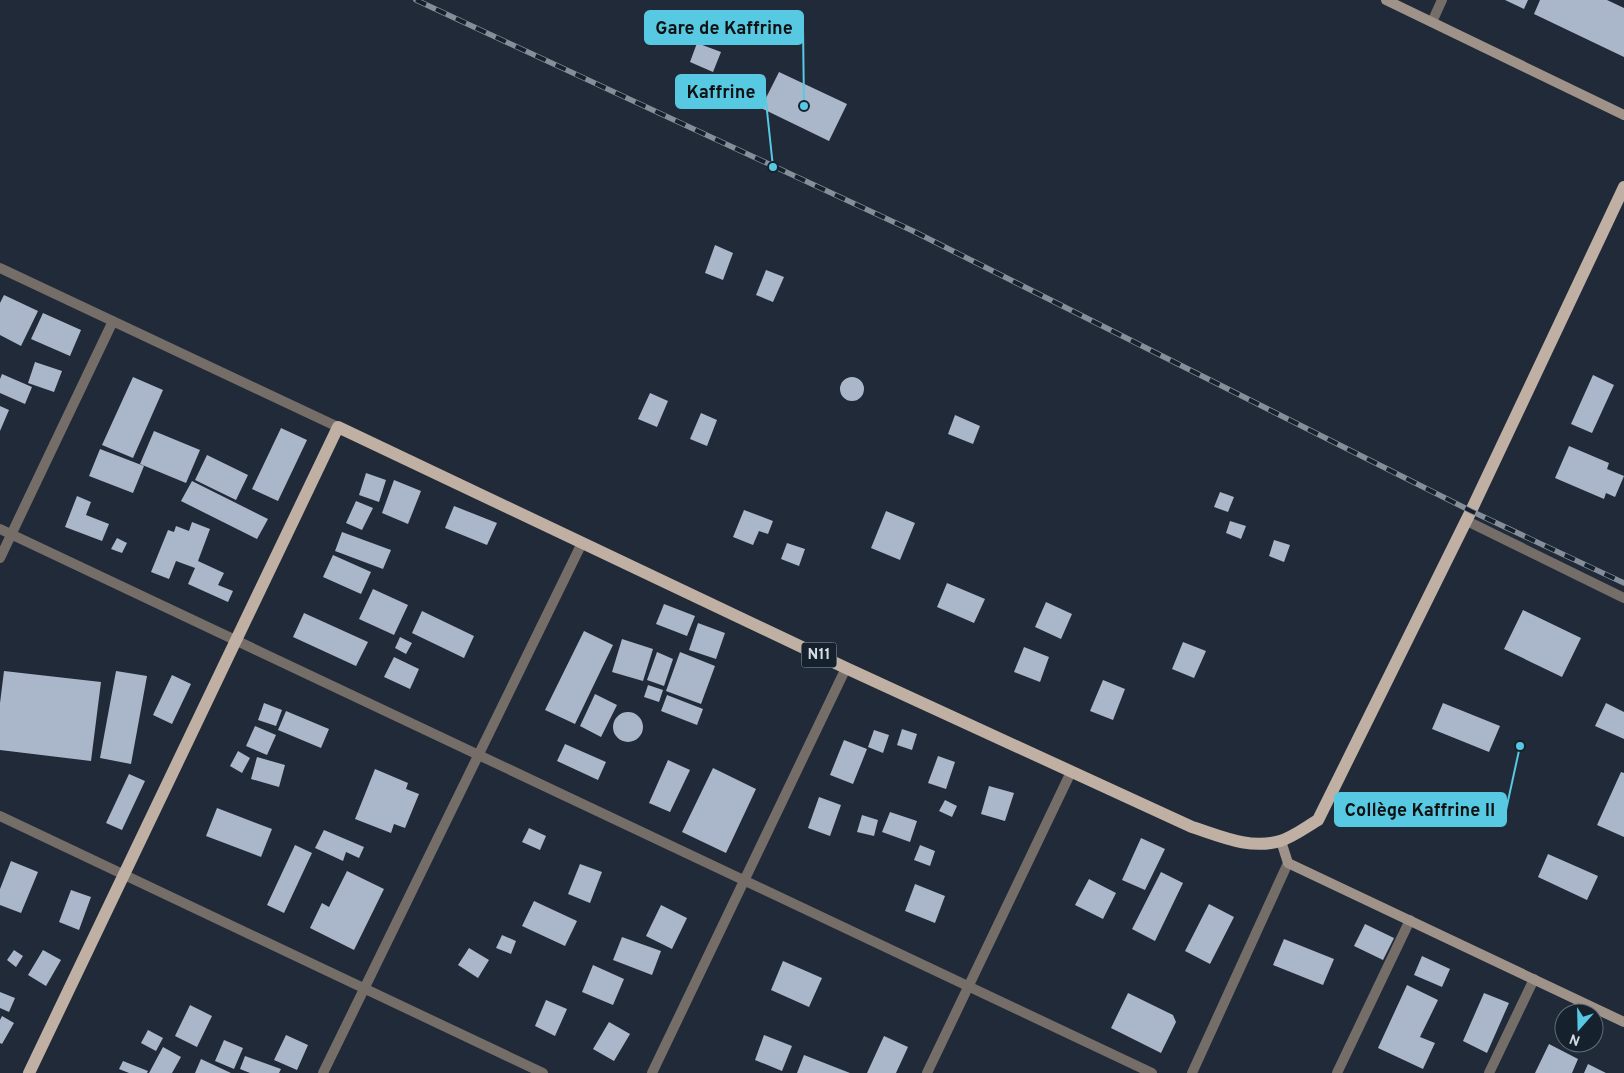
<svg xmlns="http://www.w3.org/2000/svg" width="1624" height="1073" font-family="Overpass,sans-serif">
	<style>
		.building { fill: #aab7ca }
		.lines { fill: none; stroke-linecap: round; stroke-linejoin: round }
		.street { stroke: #756d67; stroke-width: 10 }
		.secondary { stroke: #9f9289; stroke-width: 10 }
		.primary { stroke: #c0afa3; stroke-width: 12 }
		.rail-casing { stroke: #858e99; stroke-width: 5.5 }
		.rail { stroke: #16212e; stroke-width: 4; stroke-dasharray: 11; stroke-linecap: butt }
		.labels { text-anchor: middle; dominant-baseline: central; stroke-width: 5; stroke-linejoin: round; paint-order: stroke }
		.shield { fill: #16212e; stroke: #9ca4ae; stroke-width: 1 }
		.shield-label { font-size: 15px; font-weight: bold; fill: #d5dce5 }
		.leader { fill: none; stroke: #57c9e2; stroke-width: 2 }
		.callout-dot { fill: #57c9e2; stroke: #16212e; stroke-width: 2 }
		.callout { fill: #57c9e2; stroke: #57c9e2; stroke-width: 2 }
		.callout-label { font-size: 18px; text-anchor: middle; font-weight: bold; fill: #111 }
	</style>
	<rect width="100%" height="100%" fill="#202a38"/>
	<!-- building -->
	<path class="building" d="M 1505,0 L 1528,0 L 1524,9 Z
		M 1540,0 L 1607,0 L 1624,8 L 1624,57 L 1534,14 Z
		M 697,43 L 721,52 L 713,72 L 690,62 Z
		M 779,72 L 847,104 L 829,141 L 761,108 Z
		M 715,245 L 733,253 L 723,280 L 705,273 Z
		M 766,270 L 784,277 L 773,302 L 756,295 Z
		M 4,295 L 38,311 L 21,346 L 0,335 L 0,303 Z
		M 43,313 L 81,330 L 70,356 L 31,339 Z
		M 35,362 L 62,371 L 54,392 L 28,383 Z
		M 2,374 L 32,387 L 25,404 L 0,393 L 0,379 Z
		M 1593,375 L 1614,385 L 1592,433 L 1571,424 Z
		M 133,377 L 163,390 L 133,458 L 102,445 Z
		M840 389a12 12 0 1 1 24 0a12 12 0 1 1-24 0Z
		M 650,393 L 668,401 L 657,427 L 638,419 Z
		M 0,406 L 9,410 L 0,431 Z
		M 701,413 L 717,420 L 707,446 L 690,439 Z
		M 955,415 L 980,426 L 973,444 L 948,434 Z
		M 281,428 L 307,440 L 278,501 L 252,489 Z
		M 154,431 L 200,450 L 186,483 L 140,464 Z
		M 1569,446 L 1609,463 L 1607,469 L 1624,476 L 1615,497 L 1606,493 L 1604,499 L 1555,478 Z
		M 100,449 L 144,466 L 133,493 L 89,476 Z
		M 207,455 L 248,475 L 236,500 L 195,480 Z
		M 366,473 L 386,480 L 379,502 L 359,495 Z
		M 394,480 L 421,491 L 408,524 L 382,513 Z
		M 192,481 L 268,519 L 257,539 L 181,501 Z
		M 1220,492 L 1234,497 L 1228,512 L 1214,507 Z
		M 77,496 L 91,502 L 86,515 L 109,524 L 102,541 L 65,527 Z
		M 356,501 L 373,508 L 362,530 L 346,523 Z
		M 454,506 L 497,523 L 487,545 L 445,528 Z
		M 744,510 L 773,521 L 768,534 L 759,531 L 753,545 L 733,537 Z
		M 886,511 L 915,523 L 900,560 L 871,548 Z
		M 1230,521 L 1246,526 L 1241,539 L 1226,533 Z
		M 192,522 L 210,529 L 198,561 L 224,573 L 218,585 L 233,591 L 228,602 L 188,584 L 195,568 L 176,561 L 169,579 L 151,572 L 168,530 L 174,532 L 176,526 L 189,531 Z
		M 342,532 L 391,550 L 383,569 L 335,551 Z
		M 117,538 L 127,543 L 122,553 L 111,549 Z
		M 1274,540 L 1290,545 L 1284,562 L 1269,556 Z
		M 787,543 L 805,549 L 799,566 L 781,559 Z
		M 333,555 L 371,572 L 361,594 L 323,577 Z
		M 947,583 L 985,599 L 974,623 L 937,607 Z
		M 373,589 L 408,605 L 394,635 L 359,619 Z
		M 1046,602 L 1072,614 L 1061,639 L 1035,627 Z
		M 664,604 L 695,616 L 687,636 L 656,624 Z
		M 1523,610 L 1581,638 L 1562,677 L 1504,649 Z
		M 422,611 L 474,636 L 464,658 L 412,633 Z
		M 304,613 L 368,642 L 356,666 L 293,637 Z
		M 698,623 L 725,633 L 716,659 L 689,650 Z
		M 584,631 L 613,645 L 575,724 L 545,710 Z
		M 400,637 L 412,643 L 406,654 L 395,648 Z
		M 622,639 L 653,649 L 643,681 L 612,672 Z
		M 1183,642 L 1206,651 L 1194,678 L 1172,669 Z
		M 1024,647 L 1049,657 L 1040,682 L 1014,672 Z
		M 657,652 L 673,659 L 664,686 L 647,680 Z
		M 680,652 L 715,666 L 701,704 L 666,691 Z
		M 394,657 L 419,669 L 410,689 L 384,677 Z
		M 4,671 L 101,682 L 91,761 L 0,750 L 0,703 Z
		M 116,671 L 147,676 L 131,764 L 100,758 Z
		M 172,675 L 191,684 L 172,724 L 153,715 Z
		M 1103,680 L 1125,689 L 1113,720 L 1090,711 Z
		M 648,685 L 663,690 L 659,702 L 644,697 Z
		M 595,694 L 617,705 L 601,737 L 580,726 Z
		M 667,695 L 703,709 L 697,725 L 661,711 Z
		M 264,703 L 282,710 L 276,726 L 258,720 Z
		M 1443,703 L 1500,726 L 1489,752 L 1432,729 Z
		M 1606,703 L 1624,712 L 1624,739 L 1595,726 Z
		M 286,711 L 329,729 L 321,748 L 278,730 Z
		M613 727a15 15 0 1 1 30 0a15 15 0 1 1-30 0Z
		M 255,726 L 276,735 L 267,755 L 246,746 Z
		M 902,729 L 917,734 L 912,750 L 897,745 Z
		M 874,730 L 889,735 L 883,753 L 868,747 Z
		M 844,740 L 867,749 L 853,784 L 830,775 Z
		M 565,744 L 606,762 L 598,780 L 557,761 Z
		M 238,751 L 250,758 L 242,773 L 230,766 Z
		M 938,756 L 955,762 L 946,789 L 928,783 Z
		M 257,757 L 285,765 L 279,787 L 251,779 Z
		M 668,760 L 690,770 L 670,812 L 649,803 Z
		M 713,768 L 756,789 L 726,853 L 682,832 Z
		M 375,769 L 408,783 L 406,789 L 419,794 L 405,828 L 394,824 L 391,833 L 355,819 Z
		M 1621,772 L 1624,773 L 1624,837 L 1597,825 Z
		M 129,774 L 145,781 L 122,830 L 106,823 Z
		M 989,786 L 1014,793 L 1005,821 L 981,814 Z
		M 819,797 L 841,805 L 830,836 L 808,828 Z
		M 945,800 L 957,806 L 952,817 L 939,811 Z
		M 217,808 L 272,829 L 261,857 L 206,836 Z
		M 890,812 L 917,821 L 910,842 L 882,832 Z
		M 862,815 L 878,820 L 874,836 L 857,832 Z
		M 529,828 L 546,836 L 540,850 L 522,842 Z
		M 324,830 L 364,847 L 359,858 L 346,852 L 343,861 L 315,848 Z
		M 1141,838 L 1165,849 L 1145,890 L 1122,880 Z
		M 295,845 L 312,853 L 284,913 L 267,905 Z
		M 920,845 L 935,851 L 930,866 L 914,860 Z
		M 1548,854 L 1598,876 L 1587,900 L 1538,877 Z
		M 11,861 L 38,872 L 21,913 L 0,905 L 0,889 Z
		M 580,864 L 602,872 L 590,903 L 568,894 Z
		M 347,871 L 384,889 L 354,950 L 310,928 L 322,903 L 329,907 Z
		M 1161,872 L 1183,883 L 1155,941 L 1132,929 Z
		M 1089,879 L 1116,893 L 1103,919 L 1075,905 Z
		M 915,884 L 945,896 L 935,923 L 905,911 Z
		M 71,890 L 91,897 L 79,930 L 59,922 Z
		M 534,901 L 577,921 L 565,946 L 522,926 Z
		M 1209,904 L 1234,917 L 1210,964 L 1185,951 Z
		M 661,905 L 687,918 L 672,949 L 646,936 Z
		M 1365,924 L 1394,938 L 1383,960 L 1354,946 Z
		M 502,935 L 516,941 L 511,954 L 496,948 Z
		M 622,937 L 661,951 L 652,975 L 613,960 Z
		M 1284,939 L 1334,959 L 1323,985 L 1273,965 Z
		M 469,948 L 489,960 L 478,978 L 458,965 Z
		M 14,950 L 23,956 L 16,967 L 7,960 Z
		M 43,950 L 61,960 L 46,986 L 28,975 Z
		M 1422,956 L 1450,969 L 1442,987 L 1414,975 Z
		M 783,961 L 822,978 L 809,1007 L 771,990 Z
		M 593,965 L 624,979 L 613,1005 L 582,992 Z
		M 1407,985 L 1438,1000 L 1420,1037 L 1435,1043 L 1423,1069 L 1378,1048 Z
		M 0,992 L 15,998 L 9,1012 L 0,1008 Z
		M 1128,993 L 1173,1015 L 1176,1022 L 1161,1053 L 1111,1028 Z
		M 1484,993 L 1509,1003 L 1487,1053 L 1463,1041 Z
		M 546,1000 L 567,1009 L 555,1036 L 535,1026 Z
		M 190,1005 L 212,1016 L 197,1047 L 175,1036 Z
		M 2,1016 L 14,1023 L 2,1044 L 0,1043 L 0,1020 Z
		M 609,1022 L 630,1034 L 614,1061 L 593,1049 Z
		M 148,1030 L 163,1038 L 156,1051 L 141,1043 Z
		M 286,1035 L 308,1045 L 297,1070 L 274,1060 Z
		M 764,1035 L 792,1046 L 782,1071 L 755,1060 Z
		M 884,1036 L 908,1047 L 896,1073 L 867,1073 Z
		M 224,1040 L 243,1048 L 234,1069 L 215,1061 Z
		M 1549,1044 L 1578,1059 L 1572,1073 L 1535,1073 Z
		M 163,1047 L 181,1057 L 172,1073 L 149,1073 Z
		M 804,1055 L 850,1073 L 797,1073 Z
		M 245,1056 L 281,1069 L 279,1073 L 250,1073 L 240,1069 Z
		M 201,1059 L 231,1073 L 195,1073 Z
		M 123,1061 L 148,1071 L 147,1073 L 129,1073 L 119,1069 Z
		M 1588,1064 L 1606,1073 L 1584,1073 Z"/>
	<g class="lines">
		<!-- street -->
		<path class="street" d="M 1432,22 L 1442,0
			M 0,268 L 338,427
			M 1467,521 L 1624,598
			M 0,529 L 1152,1073
			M 0,558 L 113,321
			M 0,816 L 543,1073
			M 323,1073 L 582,543
			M 652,1073 L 846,668
			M 927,1073 L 1071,772
			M 1192,1073 L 1288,863
			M 1337,1073 L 1410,920
			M 1489,1073 L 1534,979"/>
		<!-- secondary -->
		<path class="secondary" d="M 1386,0 L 1624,115
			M 1281,841 L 1288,863 L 1624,1022"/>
		<!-- primary -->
		<path class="primary" d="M 29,1073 L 338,427 L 846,668 L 1192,827 C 1220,836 1250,850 1280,841 C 1293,837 1306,827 1318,820 L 1471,511 L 1624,187"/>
		<!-- rail casing -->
		<g class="rail-casing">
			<path id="rail" d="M 416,0 L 913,231 L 1471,511 L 1624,583"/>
		</g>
		<!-- rail -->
		<use href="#rail" class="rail"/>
	</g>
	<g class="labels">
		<!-- shield labels -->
		<rect class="shield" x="801.5" y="642.5" width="35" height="25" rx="4"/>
		<g class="shield-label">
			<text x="819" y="655">N11</text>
		</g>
	</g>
	<!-- callouts -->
	<path class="leader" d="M804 106L803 28M773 167L765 92M1520 746L1506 810"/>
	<g class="callout-dot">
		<circle cx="804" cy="106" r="5"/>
		<circle cx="773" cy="167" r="5"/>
		<circle cx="1520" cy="746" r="5"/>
	</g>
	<g class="callout">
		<rect x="645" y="11" width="158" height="33" rx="5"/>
		<rect x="676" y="75" width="89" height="33" rx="5"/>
		<rect x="1335" y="793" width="171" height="33" rx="5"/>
	</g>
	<g class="callout-label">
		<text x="724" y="34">Gare de Kaffrine</text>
		<text x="721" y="98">Kaffrine</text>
		<text x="1420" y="816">Collège Kaffrine II</text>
	</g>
	<!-- north arrow -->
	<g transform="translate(1579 1028) rotate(200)"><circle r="24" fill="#16212e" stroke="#626c77"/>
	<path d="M0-4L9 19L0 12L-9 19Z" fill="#57c9e2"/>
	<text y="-8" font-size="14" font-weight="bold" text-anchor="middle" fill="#d5dce5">N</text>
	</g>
</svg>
